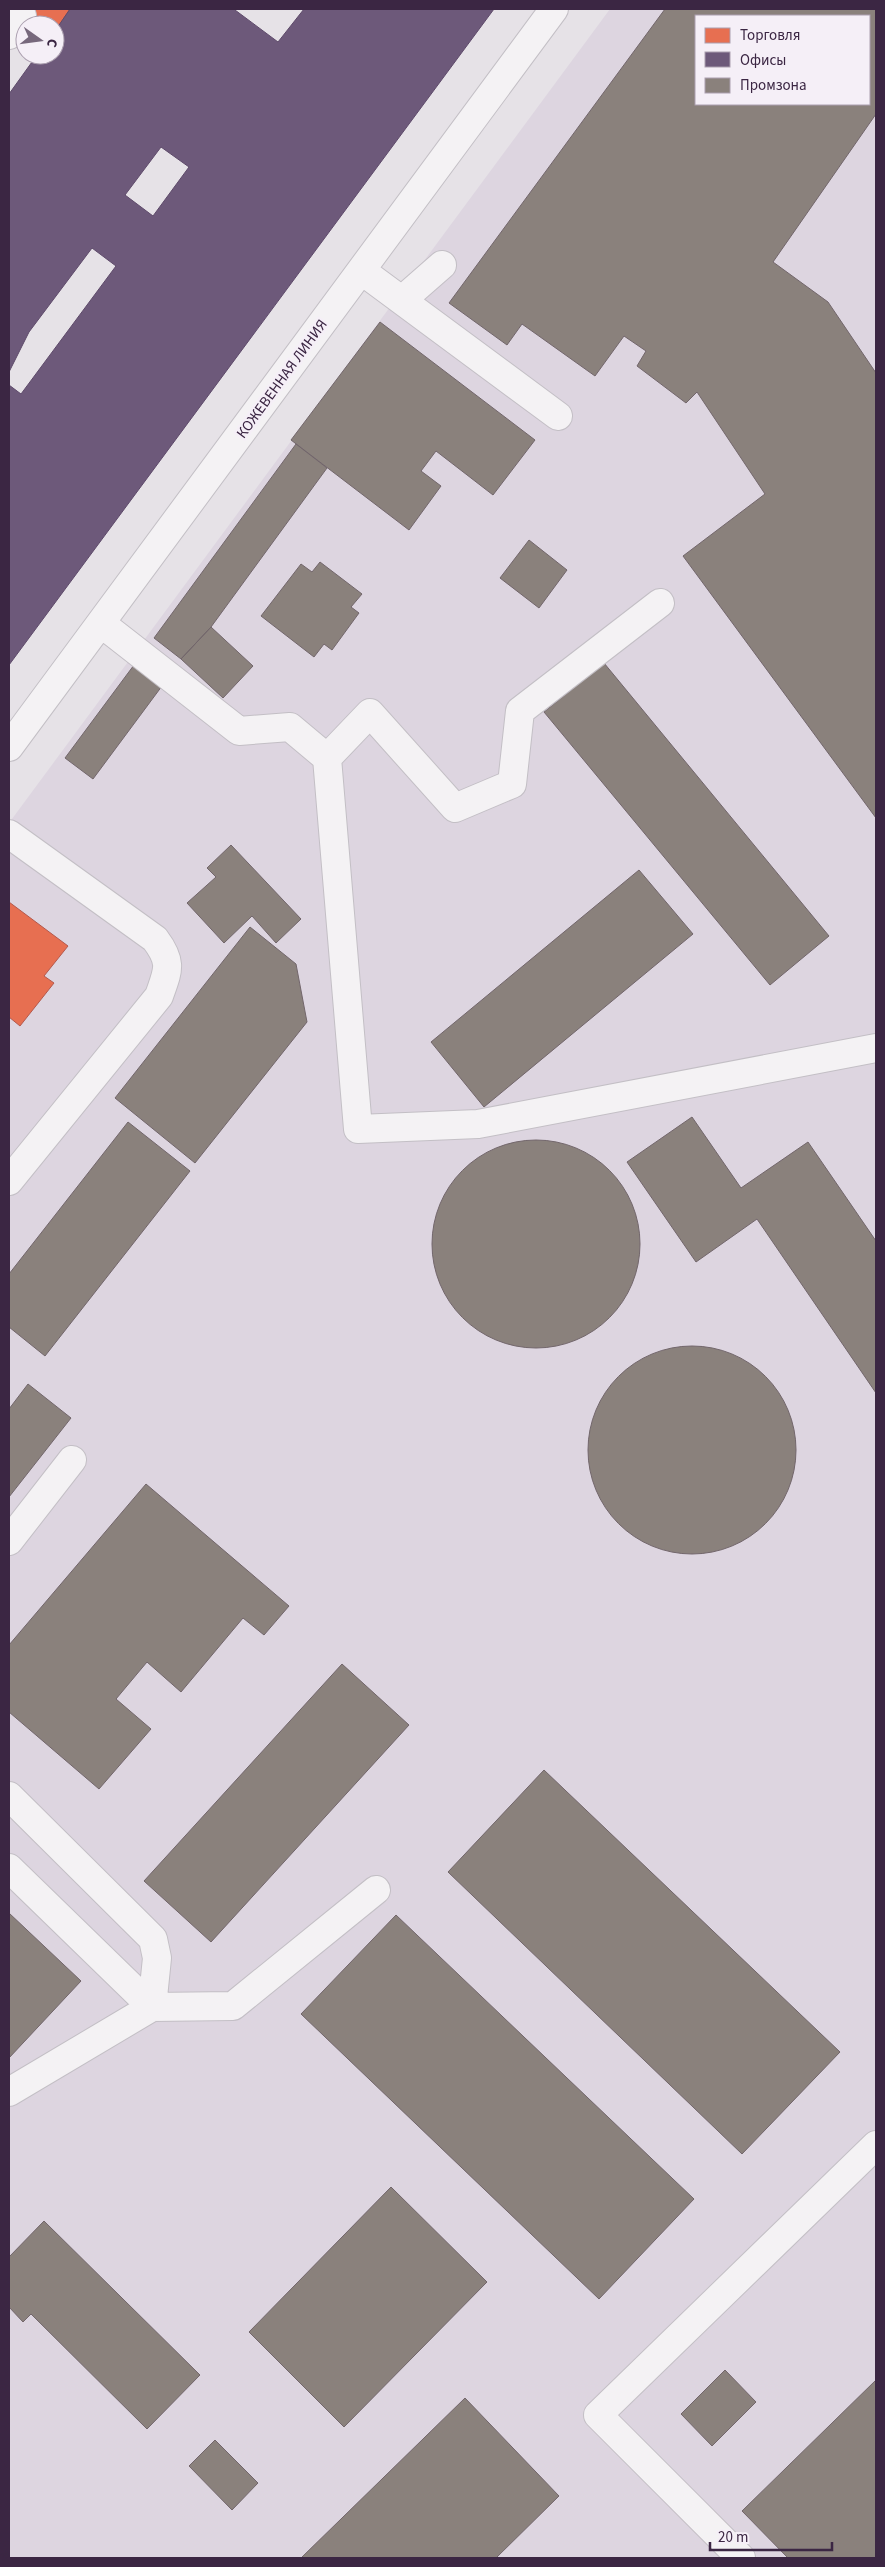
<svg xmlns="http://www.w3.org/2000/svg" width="885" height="2567" font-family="'Source Sans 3',sans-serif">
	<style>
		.built { fill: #ddd5e0; fill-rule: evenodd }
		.shops { fill: #e76f51; stroke: #b3594d }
		.offices { fill: #6d597a; stroke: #5e4a6a; fill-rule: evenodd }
		.industry { fill: #8a817c; stroke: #72666b; fill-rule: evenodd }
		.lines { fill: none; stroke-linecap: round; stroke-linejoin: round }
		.minor-casing { stroke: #c3bfc5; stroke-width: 30 }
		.minor { stroke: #f4f2f4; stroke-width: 28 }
		.labels { text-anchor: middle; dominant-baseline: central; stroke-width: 5; stroke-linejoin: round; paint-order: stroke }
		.street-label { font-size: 15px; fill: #3b2643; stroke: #f5eff7 }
	</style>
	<rect width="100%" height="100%" fill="#e6e2e7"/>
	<!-- built -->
	<path class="built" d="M 610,9 L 876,9 L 876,2558 L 9,2558 L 9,823 ZM 696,16 L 869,16 L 869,104 L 696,104 Z"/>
	<!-- shops -->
	<path class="shops" d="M 13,9 L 70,9 L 55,31 L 55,25 L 35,25 Z
		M 9,902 L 68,946 L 44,976 L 54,983 L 20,1026 L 9,1017 Z"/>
	<!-- offices -->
	<path class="offices" d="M 70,9 L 236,9 L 235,10 L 278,42 L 304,9 L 494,9 L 9,665 L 9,385 L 21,394 L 116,266 L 92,248 L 29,332 L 9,372 L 9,94 L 37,55 L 55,55 L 55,31 ZM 161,147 L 189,167 L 153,216 L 125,195 Z"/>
	<!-- industry -->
	<path class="industry" d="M 665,9 L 876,9 L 876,114 L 773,262 L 828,302 L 876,373 L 876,818 L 683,556 L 765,494 L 697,392 L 686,403 L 637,366 L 646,351 L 624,336 L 595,376 L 522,324 L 507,345 L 449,303 ZM 696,16 L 869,16 L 869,104 L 696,104 Z
		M 380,322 L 535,440 L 493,495 L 436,451 L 421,471 L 441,486 L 409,530 L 291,440 Z
		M 296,444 L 327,468 L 211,627 L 181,659 L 154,638 Z
		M 529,540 L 567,570 L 539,608 L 500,578 Z
		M 320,562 L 362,594 L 351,607 L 359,613 L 332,650 L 324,644 L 314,657 L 261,616 L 301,564 L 312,572 Z
		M 211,627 L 253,666 L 223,698 L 181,659 Z
		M 604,663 L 829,936 L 770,985 L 544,712 Z
		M 134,665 L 162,686 L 93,779 L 65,758 Z
		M 231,845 L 301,919 L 276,943 L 252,916 L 224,943 L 187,903 L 216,877 L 207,868 Z
		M 639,870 L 693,934 L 484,1107 L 431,1042 Z
		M 250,927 L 296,964 L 307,1022 L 195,1163 L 115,1098 Z
		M 692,1117 L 741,1188 L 808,1142 L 876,1241 L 876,1393 L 757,1219 L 696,1262 L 627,1162 Z
		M 128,1122 L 190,1171 L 45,1356 L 9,1327 L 9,1274 Z
		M432 1244a104 104 0 1 1 208 0a104 104 0 1 1-208 0Z
		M588 1450a104 104 0 1 1 208 0a104 104 0 1 1-208 0Z
		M 28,1384 L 71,1418 L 9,1497 L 9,1409 Z
		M 146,1484 L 289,1606 L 264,1635 L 243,1618 L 181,1692 L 147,1662 L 116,1699 L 151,1729 L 99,1789 L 9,1712 L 9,1645 Z
		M 342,1664 L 409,1725 L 211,1942 L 144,1881 Z
		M 544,1770 L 840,2052 L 742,2154 L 448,1872 Z
		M 9,1913 L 81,1981 L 9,2058 Z
		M 396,1915 L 694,2199 L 599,2299 L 301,2014 Z
		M 391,2187 L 487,2282 L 344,2427 L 249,2332 Z
		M 44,2221 L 200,2375 L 147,2429 L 31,2314 L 23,2322 L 9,2307 L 9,2257 Z
		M 725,2370 L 756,2402 L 712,2446 L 681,2414 Z
		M 876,2380 L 876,2558 L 788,2558 L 742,2511 Z
		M 465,2398 L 559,2496 L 496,2558 L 301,2558 Z
		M 215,2440 L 258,2483 L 232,2510 L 189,2466 Z"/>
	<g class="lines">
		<!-- minor casing -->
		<g class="minor-casing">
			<path id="minor" d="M 9,35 L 22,16
				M 362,271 L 558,416
				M 402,300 L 442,265
				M 102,624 L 239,731 L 290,727 L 327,758 L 358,1129 L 478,1124 L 876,1048
				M 9,747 L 554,9
				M 327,758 L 370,713 L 455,808 L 512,784 L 520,711 L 660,603
				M 9,834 L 155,939 C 173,963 168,970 159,996 L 9,1181
				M 9,1541 L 72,1460
				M 9,1796 L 153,1939 L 157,1958 L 152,2007
				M 9,1868 L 152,2007
				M 9,2092 L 152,2007 L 233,2006 L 376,1890
				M 741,2558 L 598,2415 L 876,2145"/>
		</g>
		<!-- minor -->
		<use href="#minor" class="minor"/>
	</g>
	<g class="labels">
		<!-- street labels -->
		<g class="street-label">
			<text transform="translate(282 379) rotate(-54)">КОЖЕВЕННАЯ ЛИНИЯ</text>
		</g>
	</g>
	<!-- border -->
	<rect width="885" height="2567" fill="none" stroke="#3b2643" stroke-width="20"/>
	<!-- legend -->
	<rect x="695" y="15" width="175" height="90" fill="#f5eff7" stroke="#ab9faf"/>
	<rect x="705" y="28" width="25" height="15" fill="#e76f51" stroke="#ab9faf"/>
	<text x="740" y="40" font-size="15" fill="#3b2643">Торговля</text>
	<rect x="705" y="52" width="25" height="15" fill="#6d597a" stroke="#ab9faf"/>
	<text x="740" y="65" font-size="15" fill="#3b2643">Офисы</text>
	<rect x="705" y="78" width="25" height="15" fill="#8a817c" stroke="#ab9faf"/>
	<text x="740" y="90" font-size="15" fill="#3b2643">Промзона</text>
	<!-- north arrow -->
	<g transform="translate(40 40) rotate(104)"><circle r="24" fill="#f5eff7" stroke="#ab9faf"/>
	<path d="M0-4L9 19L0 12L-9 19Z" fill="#77687c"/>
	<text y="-8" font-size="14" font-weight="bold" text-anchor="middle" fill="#3b2643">С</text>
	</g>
	<!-- scale -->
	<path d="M710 2542v8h122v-8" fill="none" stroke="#3b2643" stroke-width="2.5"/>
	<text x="718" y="2542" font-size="15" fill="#3b2643" stroke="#f5eff7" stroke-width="4" paint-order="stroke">20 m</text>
</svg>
